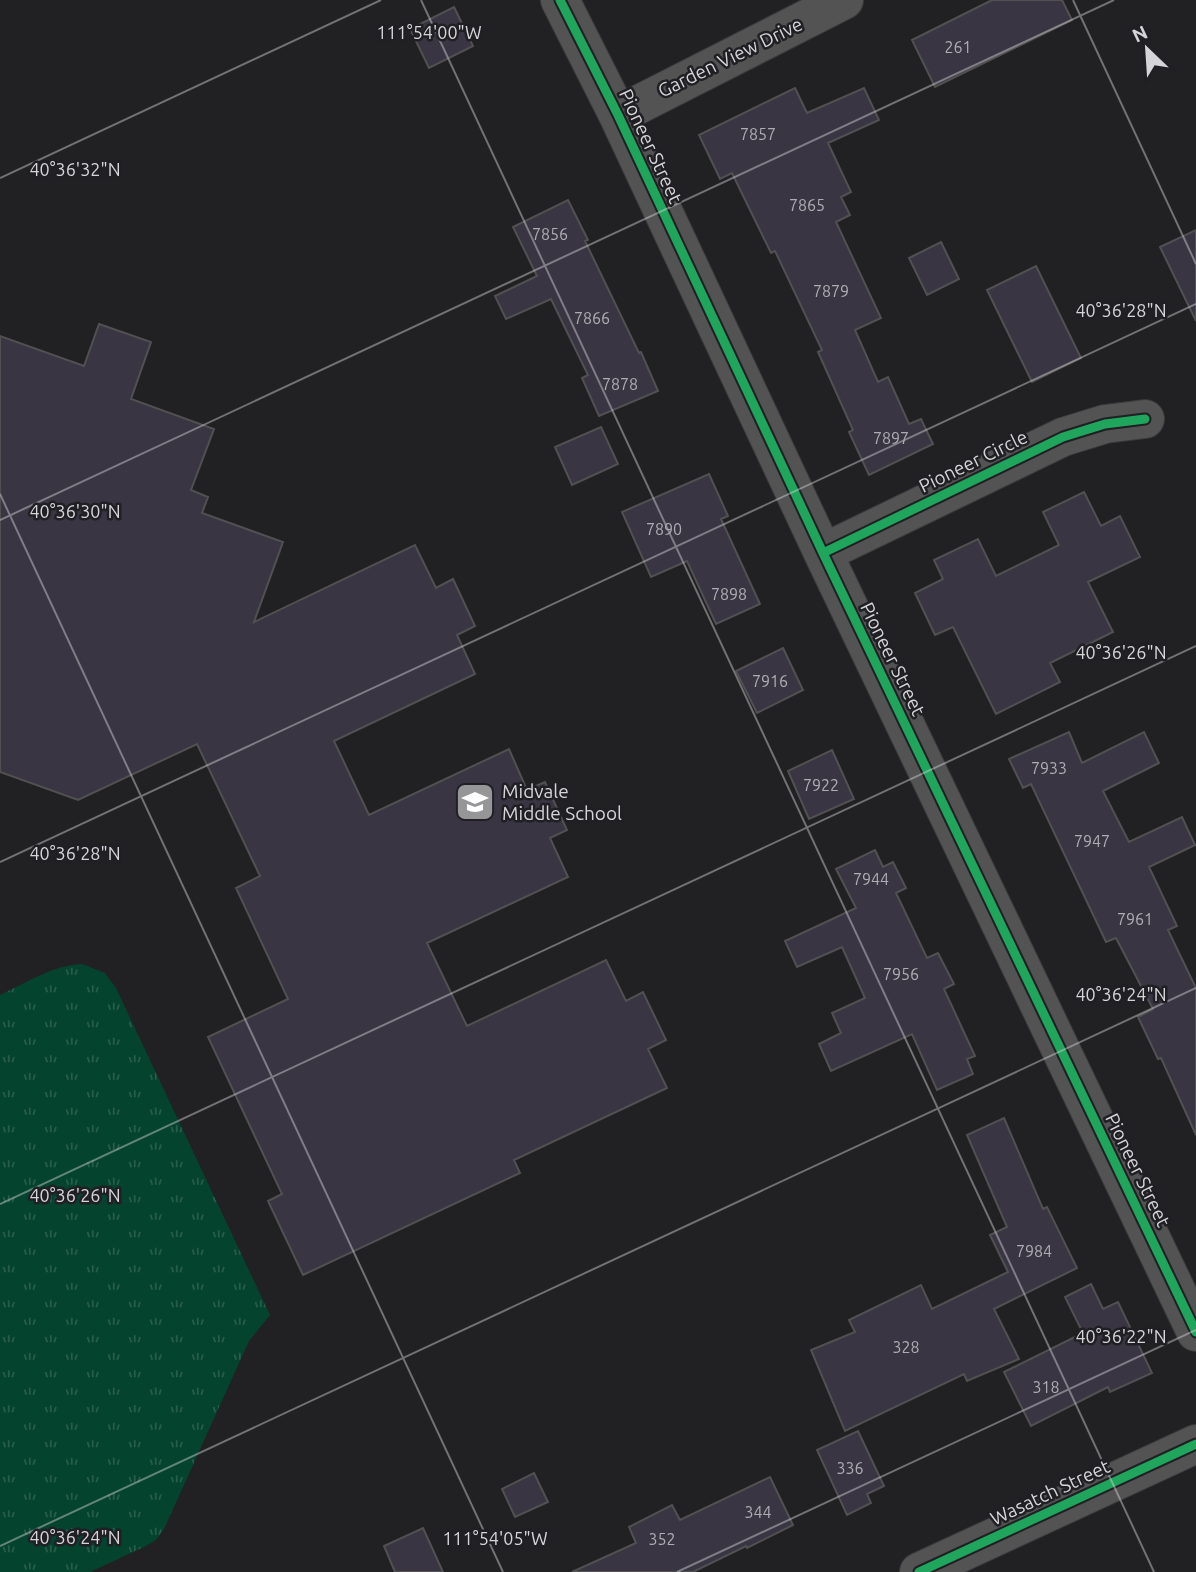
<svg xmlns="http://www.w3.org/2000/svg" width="1196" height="1572" font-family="Ubuntu,sans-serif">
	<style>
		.grass { fill: url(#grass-tufts) }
		.building { fill: #3a3543; stroke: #515152; stroke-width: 2 }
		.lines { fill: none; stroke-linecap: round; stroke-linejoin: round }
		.minor-casing { stroke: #3b3b3d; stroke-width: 40 }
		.minor { stroke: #535354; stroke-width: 38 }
		.cycleway-casing { stroke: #201f23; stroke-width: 13 }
		.cycleway { stroke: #20a55d; stroke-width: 9 }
		.ticks { fill: none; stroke: #d5d5d8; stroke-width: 2; stroke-opacity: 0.45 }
		.labels { text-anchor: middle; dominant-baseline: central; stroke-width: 5; stroke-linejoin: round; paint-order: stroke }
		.number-label { font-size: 16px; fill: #aeadb3 }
		.street-label { font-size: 19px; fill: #d5d5d8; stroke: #201f23 }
		.poi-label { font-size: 19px; fill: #d5d5d8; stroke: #201f23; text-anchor: start }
		.ticks-label { font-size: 18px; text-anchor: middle; fill: #d5d5d8; stroke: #201f23; stroke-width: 5; stroke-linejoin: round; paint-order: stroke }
	</style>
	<defs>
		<pattern id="grass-tufts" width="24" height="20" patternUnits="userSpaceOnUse" patternTransform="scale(1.75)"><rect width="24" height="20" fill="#04432e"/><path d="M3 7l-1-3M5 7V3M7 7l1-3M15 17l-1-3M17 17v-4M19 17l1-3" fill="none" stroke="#285d4c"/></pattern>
	</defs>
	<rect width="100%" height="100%" fill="#212022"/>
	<!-- grass -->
	<path class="grass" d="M 82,964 L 105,973 L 116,988 L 270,1315 L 249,1341 L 164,1529 L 156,1540 L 146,1546 L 90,1572 L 0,1572 L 0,995 C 26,983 53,965 82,964 Z"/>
	<!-- building -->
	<path class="building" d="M 992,0 L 1062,0 L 1072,20 L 935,87 L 912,40 Z
		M 454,7 L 473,46 L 429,68 L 410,29 Z
		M 795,88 L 807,113 L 864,88 L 879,120 L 828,143 L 851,192 L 841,197 L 850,215 L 836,222 L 881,318 L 855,330 L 878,382 L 888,377 L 909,424 L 921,419 L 933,444 L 869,475 L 849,432 L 853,430 L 818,352 L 822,350 L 775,251 L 771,253 L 732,173 L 720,179 L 699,135 Z
		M 568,200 L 588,240 L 585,241 L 639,353 L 641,352 L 658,391 L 599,416 L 582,378 L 588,375 L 551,299 L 506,319 L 495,296 L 537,276 L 513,227 Z
		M 1196,230 L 1196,321 L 1160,247 Z
		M 941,242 L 959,279 L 927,295 L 909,258 Z
		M 1036,266 L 1081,358 L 1032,382 L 987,290 Z
		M 99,324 L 151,342 L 131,399 L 214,429 L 191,490 L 208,497 L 202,513 L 283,542 L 254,622 L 415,545 L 436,588 L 453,579 L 475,626 L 457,635 L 475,674 L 334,741 L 369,815 L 509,749 L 527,790 L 545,782 L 567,830 L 550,838 L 568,877 L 427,943 L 467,1026 L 606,960 L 626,1001 L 643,992 L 666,1040 L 648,1049 L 667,1088 L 514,1160 L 520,1173 L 303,1275 L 268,1201 L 282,1194 L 208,1037 L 288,999 L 236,888 L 260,876 L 197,744 L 78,800 L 0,772 L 0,336 L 84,366 Z
		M 601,427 L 618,464 L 572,485 L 555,447 Z
		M 709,474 L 728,516 L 721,519 L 760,604 L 716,624 L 687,561 L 651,577 L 622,512 Z
		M 1084,492 L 1101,526 L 1120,516 L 1140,557 L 1088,582 L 1113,632 L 1050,663 L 1060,682 L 996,714 L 953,627 L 935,635 L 915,593 L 943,579 L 934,560 L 978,539 L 996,576 L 1059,545 L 1043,512 Z
		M 783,648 L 803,690 L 757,713 L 736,671 Z
		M 1069,732 L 1082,763 L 1144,732 L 1159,763 L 1103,791 L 1129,842 L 1182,817 L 1195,845 L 1149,867 L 1177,926 L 1168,930 L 1196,988 L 1196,1135 L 1161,1058 L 1158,1059 L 1138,1017 L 1153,1009 L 1116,938 L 1106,942 L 1031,784 L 1023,788 L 1009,759 Z
		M 832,750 L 854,799 L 809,819 L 788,771 Z
		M 875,850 L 883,867 L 893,862 L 906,888 L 896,893 L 927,958 L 938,953 L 954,984 L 944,989 L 975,1056 L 967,1059 L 973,1074 L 937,1090 L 912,1034 L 831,1071 L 819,1044 L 841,1033 L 832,1013 L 865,998 L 842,947 L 797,967 L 785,941 L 856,908 L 836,869 Z
		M 1004,1118 L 1043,1209 L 1047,1207 L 1077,1268 L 994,1309 L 1019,1359 L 967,1381 L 964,1374 L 845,1431 L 811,1350 L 855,1332 L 849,1320 L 921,1285 L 932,1309 L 1008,1272 L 990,1235 L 1007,1227 L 967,1135 Z
		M 1091,1284 L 1103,1309 L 1118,1302 L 1152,1373 L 1110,1392 L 1108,1387 L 1031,1426 L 1004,1372 L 1083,1333 L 1065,1297 Z
		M 858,1431 L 884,1486 L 867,1494 L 871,1503 L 847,1515 L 817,1450 Z
		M 534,1473 L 548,1502 L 515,1517 L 502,1489 Z
		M 770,1477 L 793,1525 L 747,1548 L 746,1546 L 693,1572 L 572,1572 L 636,1543 L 629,1527 L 672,1505 L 680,1520 Z
		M 423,1528 L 443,1572 L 395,1572 L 384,1546 Z"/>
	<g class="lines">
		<!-- minor casing -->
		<g class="minor-casing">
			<path id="minor" d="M 560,0 L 618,115 L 823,553 L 1196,1332
				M 618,115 L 844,0
				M 823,553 L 1063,437 L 1105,424 L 1145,419
				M 919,1572 L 1196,1444"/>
		</g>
		<!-- minor -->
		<use href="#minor" class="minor"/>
		<!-- cycleway casing -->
		<g class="cycleway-casing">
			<path id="cycleway" d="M 560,0 L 618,115 L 823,553 L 1196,1332
				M 823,553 L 1063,437 L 1105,424 L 1145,419
				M 919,1572 L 1196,1444"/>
		</g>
		<!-- cycleway -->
		<use href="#cycleway" class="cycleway"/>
	</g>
	<!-- ticks -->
	<path class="ticks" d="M 421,0 L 1154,1572M 1073,0 L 1196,264M 0,178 L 381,0M 0,494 L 503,1572M 0,520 L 1114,0M 0,862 L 1196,304M 0,1204 L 1196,646M 0,1546 L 1196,988M 677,1572 L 1196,1330"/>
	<!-- icons -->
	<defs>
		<g id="school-square" transform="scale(2.0125)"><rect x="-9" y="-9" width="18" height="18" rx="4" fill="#969698" stroke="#201f23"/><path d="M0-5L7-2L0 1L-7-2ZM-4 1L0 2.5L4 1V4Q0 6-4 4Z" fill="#fff"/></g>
	</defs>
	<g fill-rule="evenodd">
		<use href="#school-square" x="475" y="802"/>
	</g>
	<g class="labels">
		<!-- number labels -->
		<g class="number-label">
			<text x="958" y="47">261</text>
			<text x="758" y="134">7857</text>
			<text x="807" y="205">7865</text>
			<text x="550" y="234">7856</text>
			<text x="831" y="291">7879</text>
			<text x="592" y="318">7866</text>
			<text x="620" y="384">7878</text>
			<text x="891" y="438">7897</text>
			<text x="664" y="529">7890</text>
			<text x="729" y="594">7898</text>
			<text x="770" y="681">7916</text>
			<text x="1049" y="768">7933</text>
			<text x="821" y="785">7922</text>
			<text x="1092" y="841">7947</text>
			<text x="871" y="879">7944</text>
			<text x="1135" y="919">7961</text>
			<text x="901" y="974">7956</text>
			<text x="1034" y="1251">7984</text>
			<text x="906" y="1347">328</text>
			<text x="1046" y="1387">318</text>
			<text x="850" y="1468">336</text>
			<text x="758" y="1512">344</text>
			<text x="662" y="1539">352</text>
		</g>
		<!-- street labels -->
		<g class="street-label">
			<text transform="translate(730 57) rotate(-26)">Garden View Drive</text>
			<text transform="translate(651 146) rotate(65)">Pioneer Street</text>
			<text transform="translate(973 461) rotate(-26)">Pioneer Circle</text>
			<text transform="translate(893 659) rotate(64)">Pioneer Street</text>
			<text transform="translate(1138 1170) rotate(64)">Pioneer Street</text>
			<text transform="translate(1050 1492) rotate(-25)">Wasatch Street</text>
		</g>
		<!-- poi labels -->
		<g class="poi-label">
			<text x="502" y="791">Midvale<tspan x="502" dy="22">Middle School</tspan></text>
		</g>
	</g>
	<g class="ticks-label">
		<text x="429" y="39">111°54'00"W</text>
		<text x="75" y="176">40°36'32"N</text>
		<text x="1121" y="317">40°36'28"N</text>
		<text x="75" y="518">40°36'30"N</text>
		<text x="1121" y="659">40°36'26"N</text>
		<text x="75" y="860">40°36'28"N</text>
		<text x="1121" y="1001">40°36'24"N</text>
		<text x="75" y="1202">40°36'26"N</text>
		<text x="1121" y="1343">40°36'22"N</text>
		<text x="75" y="1544">40°36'24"N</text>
		<text x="495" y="1545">111°54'05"W</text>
	</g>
	<!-- north arrow -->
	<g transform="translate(1147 49) rotate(335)" stroke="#201f23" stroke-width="5" paint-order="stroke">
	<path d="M0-5L12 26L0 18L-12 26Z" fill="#d5d5d8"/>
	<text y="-10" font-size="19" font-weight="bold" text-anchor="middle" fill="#d5d5d8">N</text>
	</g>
</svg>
